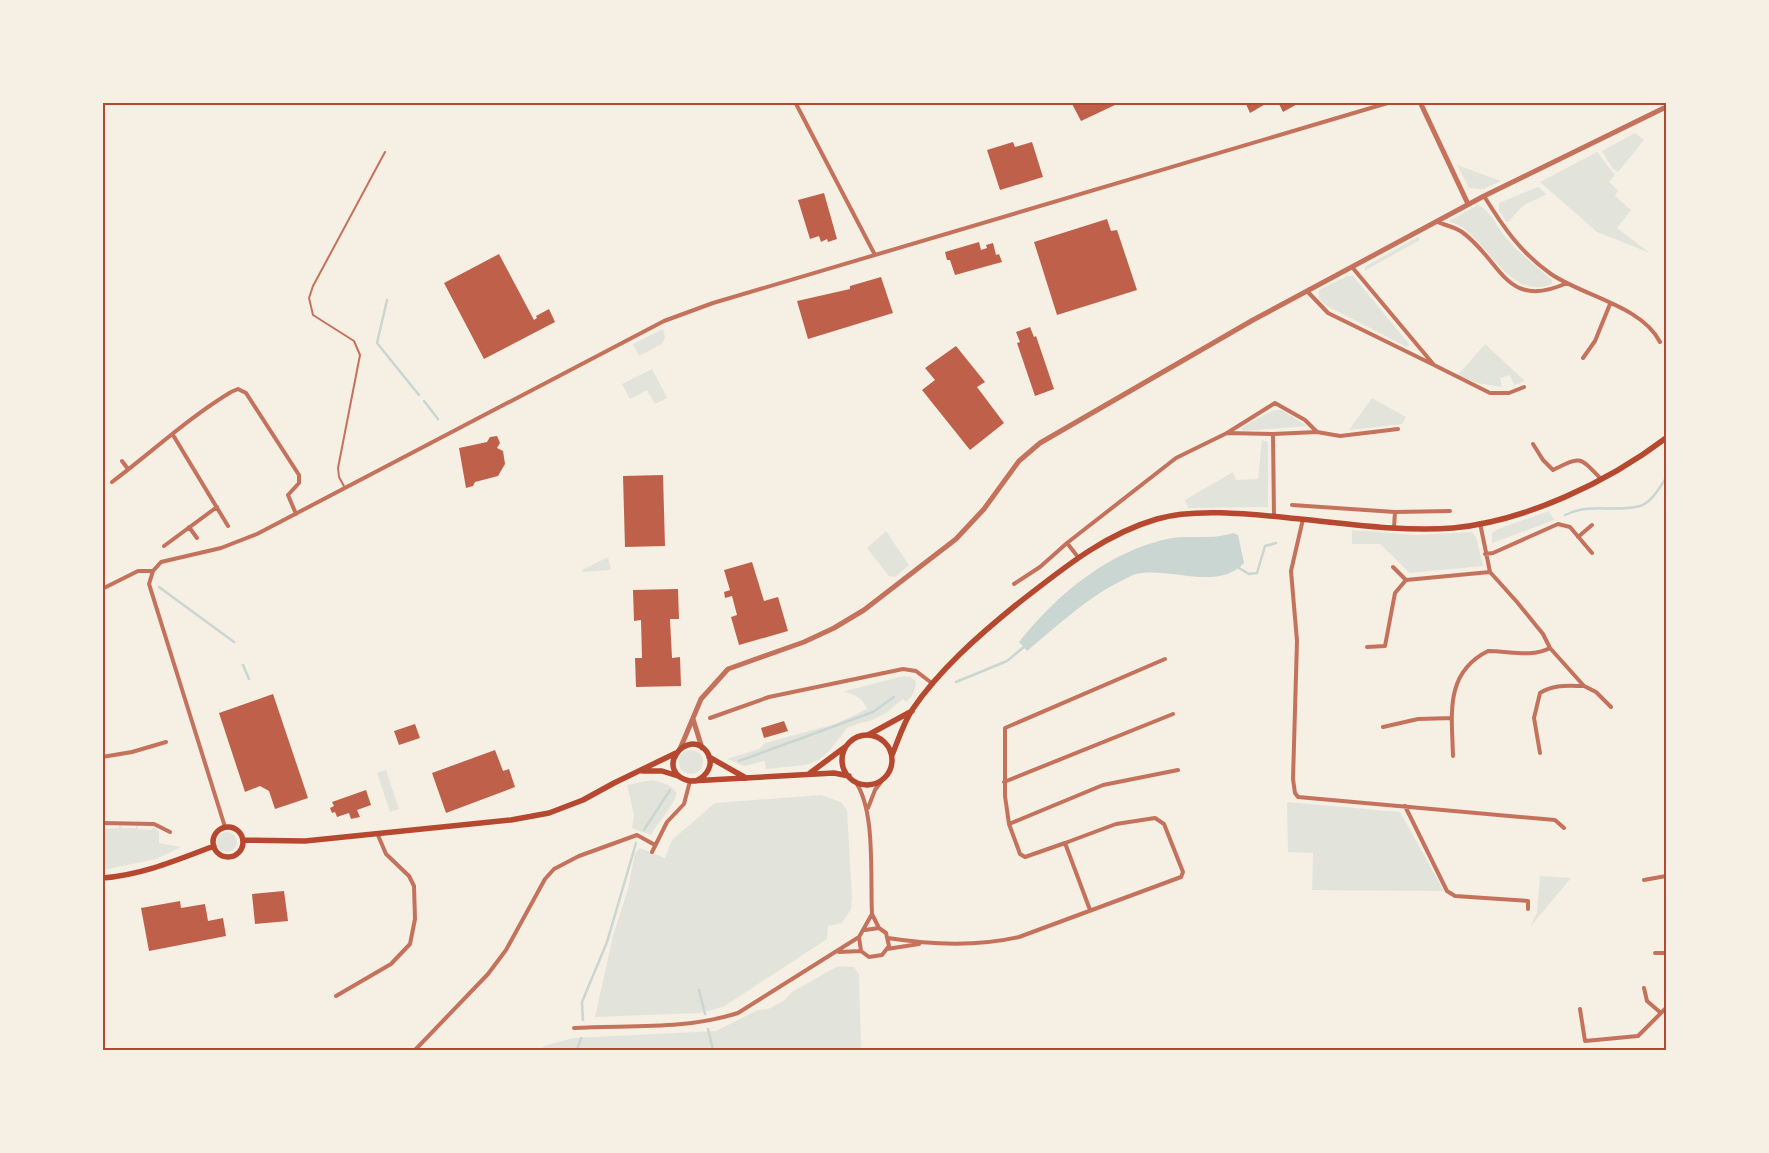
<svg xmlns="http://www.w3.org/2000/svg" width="1769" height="1153" font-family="Raleway,sans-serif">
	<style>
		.green { fill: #e2e4dc }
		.water { fill: #c9d6d2 }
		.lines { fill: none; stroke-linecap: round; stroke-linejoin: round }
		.stream { stroke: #c9d6d2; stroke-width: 2.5 }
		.building { fill: #bf614a }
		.service { stroke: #c5725c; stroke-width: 2 }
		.minor { stroke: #c5725c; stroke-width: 4 }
		.tertiary { stroke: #c5725c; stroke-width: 5 }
		.secondary { stroke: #b5482f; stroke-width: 5.5 }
		.neatline { fill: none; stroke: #b5482f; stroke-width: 2 }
	</style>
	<rect width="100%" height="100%" fill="#f6efe4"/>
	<!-- green -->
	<path class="green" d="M 1635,133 L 1644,140 L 1618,172 L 1613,169 L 1602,151 Z
		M 1597,152 L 1615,175 L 1609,182 L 1618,190 L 1615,196 L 1631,210 L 1617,228 L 1650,253 L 1597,232 L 1540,182 Z
		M 1457,165 L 1501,181 L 1483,189 L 1469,188 Z
		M 1538,187 L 1546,194 C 1540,198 1534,200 1528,203 C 1519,207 1514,217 1507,223 L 1499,210 L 1499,203 Z
		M 1478,205 C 1493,213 1497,228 1508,240 C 1521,255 1537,267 1552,280 L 1552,284 C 1513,300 1492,251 1466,230 C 1462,226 1455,224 1449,221 Z
		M 1418,237 L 1420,240 L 1364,271 L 1366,266 Z
		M 1347,276 L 1353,276 L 1410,345 L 1407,347 L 1327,306 L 1319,299 L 1319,290 Z
		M 663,329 L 665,337 L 662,344 L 639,356 L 633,344 Z
		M 1485,344 L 1525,381 L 1514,385 L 1510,375 L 1500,378 L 1502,387 L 1477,383 L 1458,375 Z
		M 652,369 L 667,398 L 655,404 L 647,390 L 630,399 L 622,384 Z
		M 1372,398 L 1406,417 L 1402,424 L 1349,430 Z
		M 1274,410 L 1282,410 L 1307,426 L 1243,431 L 1241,428 Z
		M 1262,440 L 1268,442 L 1268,507 L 1188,508 L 1185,500 L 1233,472 L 1236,480 L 1258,479 Z
		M 1549,511 L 1554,520 L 1492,543 L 1492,533 L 1498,529 Z
		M 1352,530 L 1417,535 L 1472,532 L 1476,537 L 1483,566 L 1410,573 L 1380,544 L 1352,544 Z
		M 886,531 L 909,565 L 895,577 L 889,576 L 867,548 Z
		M 608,557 L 611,570 L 582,572 L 582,570 Z
		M 904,676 L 911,677 L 916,682 C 916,690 912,697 906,702 L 903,699 L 886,713 L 870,721 L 860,723 L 847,728 L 830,750 L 819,760 L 805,765 L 766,769 L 765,761 L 744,766 L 727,759 L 759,749 L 765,743 L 835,724 L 867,709 C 864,699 852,692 842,692 Z
		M679 762a12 12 0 1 1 24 0a12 12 0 1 1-24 0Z
		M 386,770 L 399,809 L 390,812 L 377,773 Z
		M 653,780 L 669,785 L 677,793 C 672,809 659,820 651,835 L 632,828 L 634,815 L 627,785 Z
		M 821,795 L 841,802 L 847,810 L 852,897 L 851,909 L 842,923 L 828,926 L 827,939 L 723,1007 L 699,1013 L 595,1017 L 613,936 L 628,889 L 635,853 L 640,848 L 665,858 L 672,840 L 715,803 Z
		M 1287,802 L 1400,812 L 1444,891 L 1312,890 L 1313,853 L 1288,852 Z
		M 119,825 L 121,825 L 122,828 L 136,828 L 136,825 L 138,825 L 138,829 L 152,830 L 153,827 L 159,831 L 159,843 L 181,847 L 156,859 L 103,870 L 103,827 L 105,829 L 119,828 Z
		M217 842a10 10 0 1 1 20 0a10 10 0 1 1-20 0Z
		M 1540,876 L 1571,878 L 1530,927 L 1537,912 Z
		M 838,966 L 854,967 L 859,974 L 861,1050 L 539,1050 L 544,1046 L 573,1038 L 716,1031 L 758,1010 L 768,1009 L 785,1000 L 792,992 Z"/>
	<!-- water -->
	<path class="water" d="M 1233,533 L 1238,535 L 1244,563 C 1217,592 1171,566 1136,574 C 1131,575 1124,580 1119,582 C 1084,600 1057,626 1027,651 L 1019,642 C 1058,593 1110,550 1172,538 C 1192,535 1213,540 1233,533 Z"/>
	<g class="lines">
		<!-- stream -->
		<path class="stream" d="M 387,300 L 377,343 L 419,395
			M 424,401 L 438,419
			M 1565,515 C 1591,502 1616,513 1640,506 C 1652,502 1660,487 1666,478
			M 1239,568 L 1249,574 L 1257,573 L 1265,546 L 1276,543
			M 159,587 L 234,642
			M 243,665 L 249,679
			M 956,682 L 1007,661 L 1025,646
			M 739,761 L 873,712 L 894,697
			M 644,830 L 670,790
			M 699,990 L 705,1014
			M 583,1020 L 582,1002 L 607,942 L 636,843
			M 708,1029 L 713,1050
			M 577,1050 L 581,1038"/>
	</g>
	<!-- building -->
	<path class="building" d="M 1071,102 L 1114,102 L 1115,105 L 1081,121 Z
		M 1245,102 L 1269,102 L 1250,113 Z
		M 1278,102 L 1301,102 L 1283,112 Z
		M 1013,142 L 1015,147 L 1032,142 L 1043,177 L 1000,190 L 987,150 Z
		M 824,193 L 837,239 L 828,242 L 827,239 L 821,242 L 819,236 L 810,239 L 798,200 Z
		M 1107,219 L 1111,231 L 1117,230 L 1137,290 L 1057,315 L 1034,242 Z
		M 979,242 L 981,250 L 987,248 L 986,245 L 993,243 L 996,255 L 999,254 L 1002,262 L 955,275 L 950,260 L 947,260 L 945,252 Z
		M 499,254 L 534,320 L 537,318 L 536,316 L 549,309 L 555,322 L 484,359 L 444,283 Z
		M 881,277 L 893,313 L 808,339 L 797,301 L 850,289 L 850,286 Z
		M 1030,327 L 1034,337 L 1036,336 L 1054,389 L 1035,396 L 1017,343 L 1020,342 L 1016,332 Z
		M 956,346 L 985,382 L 977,387 L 1004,423 L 970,450 L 922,390 L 935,380 L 925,368 Z
		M 497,436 L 500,443 L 497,448 L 503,451 L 505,464 L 498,476 L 475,482 L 473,486 L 466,488 L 459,448 L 487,442 L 490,437 Z
		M 663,475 L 665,546 L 625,547 L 623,476 Z
		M 752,562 L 764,601 L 778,597 L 788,631 L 739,645 L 731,617 L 737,615 L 732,596 L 725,598 L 724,592 L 730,590 L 724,570 Z
		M 678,589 L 679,619 L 670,619 L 672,658 L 680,657 L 681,686 L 636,687 L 635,658 L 642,658 L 641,620 L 634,621 L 633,590 Z
		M 273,694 L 308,798 L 275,809 L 269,791 L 260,786 L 245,792 L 219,713 Z
		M 784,721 L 788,731 L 764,738 L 761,728 Z
		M 415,724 L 420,738 L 399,745 L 394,731 Z
		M 495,750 L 503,771 L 509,769 L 515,787 L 446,813 L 432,773 Z
		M 366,790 L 371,805 L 357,810 L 360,817 L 351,819 L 349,813 L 337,817 L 335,812 L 332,813 L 330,808 L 334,806 L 332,802 Z
		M 284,891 L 288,921 L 255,924 L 252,894 Z
		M 180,901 L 181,908 L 205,904 L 208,921 L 223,918 L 226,936 L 149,951 L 141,908 Z"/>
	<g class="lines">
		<!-- service -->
		<path class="service" d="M 345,488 L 339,477 L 338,468 L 360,355 L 354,341 L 313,315 L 309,298 L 313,286 L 385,152"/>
		<!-- minor -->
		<path class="minor" d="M 795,102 L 875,255
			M 1484,196 C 1503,227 1521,253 1551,274 C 1583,296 1642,306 1660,342
			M 1437,222 C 1445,225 1455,227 1462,232 C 1502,261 1505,311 1567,283
			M 1352,267 L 1434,365 L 1490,393 L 1509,393 L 1524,387
			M 1307,291 L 1328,313 L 1432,364
			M 1583,358 L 1595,341 L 1610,304
			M 1227,433 L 1275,403 L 1305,420 L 1317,432
			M 1273,434 L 1274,517
			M 173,435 L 228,526
			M 1533,444 L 1543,460 L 1553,470 C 1581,456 1579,456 1601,479
			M 122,461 L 128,469
			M 112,482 C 152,452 188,418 231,392 L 238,389 L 246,393 L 299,475 L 299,483 L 288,495 L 296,514
			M 1292,505 L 1395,512 L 1450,511
			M 1303,519 L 1291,571 L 1297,641 L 1293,779 L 1295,793 L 1298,797 L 1555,820 L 1564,828
			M 1480,523 L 1490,572 L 1517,602 L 1543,634 L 1550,648 L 1584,686 L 1596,692 L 1611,707
			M 189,527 L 197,538
			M 1394,528 L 1395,512
			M 1578,537 L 1592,525
			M 1067,543 L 1078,557
			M 164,546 L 217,507
			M 1485,554 L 1493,553 L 1558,524 L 1570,527 L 1592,553
			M 1393,567 L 1406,580
			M 1014,584 L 1040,567 L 1067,543 L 1176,458 L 1227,433 L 1273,434 L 1317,432 L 1340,436 L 1398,429
			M 102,589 L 138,571 L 153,571
			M 1367,647 L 1385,646 L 1395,593 L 1406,580 L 1490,572
			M 710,718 L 769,697 L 903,669 L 916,671 L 933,684
			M 1383,727 L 1418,719 L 1452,718
			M 1540,753 L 1534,718 L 1540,693 C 1554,684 1568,686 1584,686
			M 1453,756 C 1452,715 1444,673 1488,651 C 1510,651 1531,658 1550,648
			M 102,757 L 132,752 L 166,742
			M 855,781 C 876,810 870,877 872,914 L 879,928 L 886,933 L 889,946 L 882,955 L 869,957 L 861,951 L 859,937
			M 1004,782 L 1173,714
			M 1405,806 L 1447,891 L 1455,896 L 1528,901 L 1528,909
			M 868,808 L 875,790 L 884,778
			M 102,823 L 154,824 L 170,832
			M 1009,824 L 1103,785 L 1178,770
			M 225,827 L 149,584 L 153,571 L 161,562 L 221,548 L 257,534 L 664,321 L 713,303 L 1391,102
			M 1065,843 L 1025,857 L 1020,854 L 1009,824 L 1005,796 L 1005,728 L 1165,659
			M 652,852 L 667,822 L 684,804 L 690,781
			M 1644,880 L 1666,876
			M 865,930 L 879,928
			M 888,938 C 932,945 975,947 1019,937 L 1181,877 L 1183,872 L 1164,824 L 1155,818 L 1116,824 L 1065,843 L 1090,910
			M 887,949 L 919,944
			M 839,952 L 861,951
			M 1655,953 L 1666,953
			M 1644,988 L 1647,1001 L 1661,1013
			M 336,996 L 391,964 L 410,944 L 415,919 L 414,886 L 409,876 L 386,854 L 377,833
			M 1580,1009 L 1585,1041 L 1638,1036 L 1666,1008
			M 574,1028 C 628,1025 686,1030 738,1013 L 859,937 L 872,914
			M 415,1050 L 488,974 L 506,950 L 545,879 L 554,869 L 579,856 L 637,835 L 655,845"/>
		<!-- tertiary -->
		<path class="tertiary" d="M 1420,102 L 1468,204
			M 693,719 L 702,748
			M 680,749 L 701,699 L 728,669 L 804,642 L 834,628 L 864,610 L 956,539 L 984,509 L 1019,461 L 1040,443 L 1253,320 L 1484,196 L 1666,107"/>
		<!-- secondary -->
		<path class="secondary" d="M 868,735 L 912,711
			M842 760a25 25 0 1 1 50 0a25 25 0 1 1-50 0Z
			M 892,755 C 898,741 903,724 912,710 C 939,670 979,635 1016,605 C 1060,571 1102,535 1157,519 C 1197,507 1259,515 1300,519 C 1351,524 1403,532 1453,528 C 1526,521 1608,482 1666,438
			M 709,757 L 746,778
			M 643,771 L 662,771 L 678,776
			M 810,773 L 845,747
			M 696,781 C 707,776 715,764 707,752 C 687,726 652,772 690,781 L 834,773 L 849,776
			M213 842a15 15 0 1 1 30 0a15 15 0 1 1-30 0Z
			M 243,840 L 305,841 L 511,820 L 549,813 L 583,800 L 614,783 L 676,753
			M 102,878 C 142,875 177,860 214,846"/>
	</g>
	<!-- border -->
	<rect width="1769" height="1153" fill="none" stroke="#f6efe4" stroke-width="208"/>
	<rect x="104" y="104" width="1561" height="945" class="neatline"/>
</svg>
